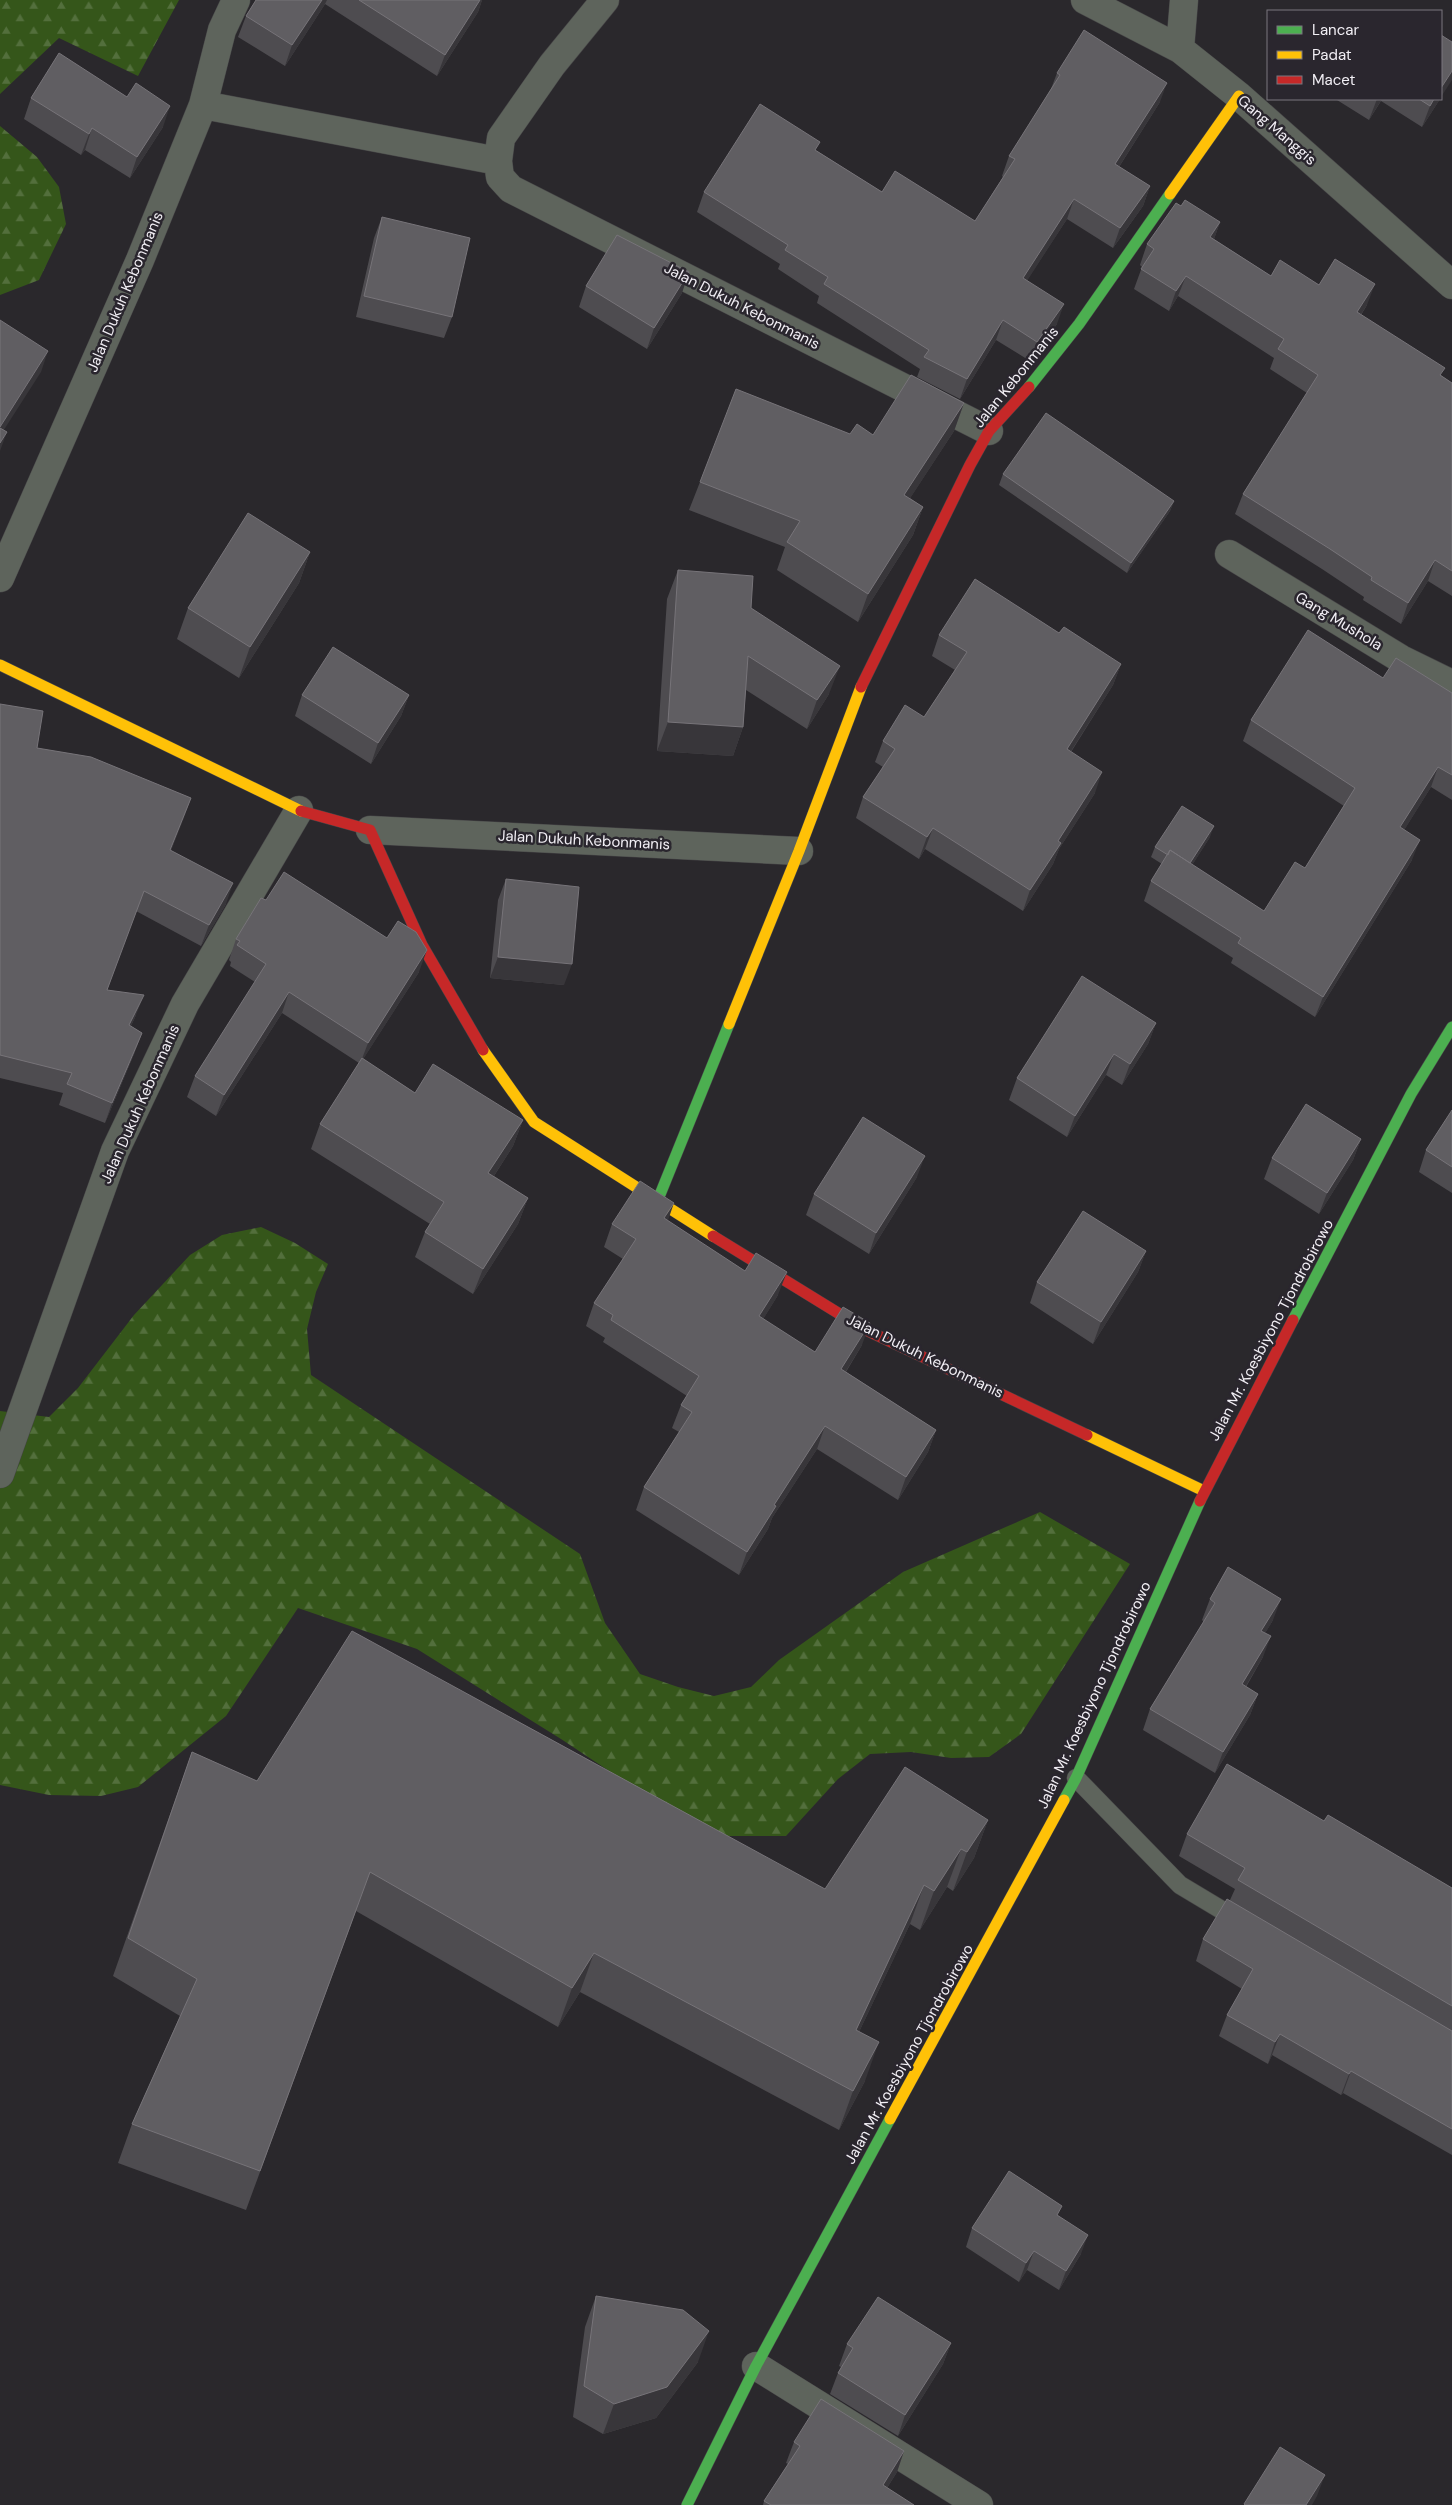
<svg xmlns="http://www.w3.org/2000/svg" width="1452" height="2505" font-family="'DM Sans',sans-serif">
	<style>
		.forest { fill: url(#forest-firs) }
		.lines { fill: none; stroke-linecap: round; stroke-linejoin: round }
		.lane-casing { stroke: #464547; stroke-width: 19 }
		.street-casing { stroke: #464547; stroke-width: 29 }
		.fast-casing { stroke: #464547; stroke-width: 12 }
		.slow-casing { stroke: #464547; stroke-width: 12 }
		.jam-casing { stroke: #464547; stroke-width: 12 }
		.lane { stroke: #5e645c; stroke-width: 18 }
		.street { stroke: #5e645c; stroke-width: 28 }
		.fast { stroke: #4caf50; stroke-width: 11 }
		.slow { stroke: #ffc107; stroke-width: 11 }
		.jam { stroke: #c62828; stroke-width: 11 }
		.wall { fill: #4e4c50 }
		.shaded-wall { fill: #38363a }
		.building { fill: #605e62; stroke: #777479 }
		.labels { text-anchor: middle; dominant-baseline: central; stroke-width: 5; stroke-linejoin: round; paint-order: stroke }
		.street-label { font-size: 15px; fill: #f2eff5; stroke: #2a262e }
	</style>
	<defs>
		<pattern id="forest-firs" width="22" height="20" patternUnits="userSpaceOnUse" patternTransform="scale(1.25)"><rect width="22" height="20" fill="#35561a"/><path d="M5 1l3.5 6h-7zM16 11l3.5 6h-7z" fill="#536f3c"/></pattern>
	</defs>
	<rect width="100%" height="100%" fill="#2a282c"/>
	<!-- forest -->
	<path class="forest" d="M 0,0 L 179,0 L 138,76 L 59,38 L 0,94 Z
		M 0,126 L 37,157 L 59,187 L 66,224 L 39,280 L 0,295 Z
		M 261,1227 L 295,1243 L 328,1264 L 316,1292 L 307,1329 L 311,1375 L 580,1554 L 605,1623 L 640,1674 L 678,1687 L 714,1696 L 751,1687 L 779,1660 L 903,1572 L 1040,1512 L 1130,1564 L 1021,1734 L 989,1757 L 951,1758 L 911,1752 L 870,1754 L 838,1779 L 786,1836 L 707,1836 L 561,1739 L 417,1649 L 298,1608 L 226,1716 L 138,1787 L 101,1796 L 49,1795 L 0,1785 L 0,1411 L 49,1417 L 78,1388 L 134,1315 L 190,1255 L 222,1235 Z"/>
	<g class="lines">
		<!-- lane casing -->
		<g class="lane-casing">
			<path id="lane" d="M 1076,1778 L 1180,1885 L 1240,1921"/>
		</g>
		<!-- street casing -->
		<g class="street-casing">
			<path id="street" d="M 605,0 L 552,65 L 501,138 L 498,161 L 500,177 L 511,189 L 989,431
				M 1085,0 L 1180,49 L 1239,96 L 1452,285
				M 1180,49 L 1184,0
				M 203,105 L 498,161
				M 1229,554 L 1401,659 L 1452,684
				M 0,578 L 140,260 L 203,105 L 222,30 L 236,0
				M 370,830 L 799,851
				M 0,1474 L 115,1151 L 185,1004 L 299,810
				M 756,2366 L 979,2505"/>
		</g>
		<!-- fast casing -->
		<g class="fast-casing">
			<path id="fast" d="M 1029,387 L 1079,324 L 1170,194
				M 657,1202 L 729,1024
				M 1293,1320 L 1411,1094 L 1452,1027
				M 1064,1800 L 1076,1778 L 1200,1501
				M 687,2505 L 756,2366 L 890,2119"/>
		</g>
		<!-- slow casing -->
		<g class="slow-casing">
			<path id="slow" d="M 1170,194 L 1239,96
				M 0,665 L 301,811
				M 729,1024 L 799,851 L 861,687
				M 483,1050 L 534,1122 L 713,1236
				M 1087,1435 L 1204,1491
				M 890,2119 L 1064,1800"/>
		</g>
		<!-- jam casing -->
		<g class="jam-casing">
			<path id="jam" d="M 861,687 L 970,465 L 989,431 L 1029,387
				M 301,811 L 370,830 L 422,945 L 483,1050
				M 713,1236 L 864,1329 L 1087,1435
				M 1200,1501 L 1293,1320"/>
		</g>
		<!-- lane -->
		<use href="#lane" class="lane"/>
		<!-- street -->
		<use href="#street" class="street"/>
		<!-- fast -->
		<use href="#fast" class="fast"/>
		<!-- slow -->
		<use href="#slow" class="slow"/>
		<!-- jam -->
		<use href="#jam" class="jam"/>
	</g>
	<!-- wall -->
	<path class="wall" d="M 256,0 L 482,0 L 478,12 L 437,76 L 325,4 L 285,66 L 238,37 L 246,16 Z
		M 1057,73 L 1160,102 L 1119,167 L 1150,186 L 1143,206 L 1113,248 L 1067,219 L 1027,280 L 1057,324 L 1030,361 L 996,340 L 960,399 L 917,377 L 920,369 L 817,303 L 819,296 L 778,269 L 780,264 L 697,212 L 704,192 L 817,151 L 882,192 L 975,221 L 1003,177 L 1002,176 L 1009,156 L 1051,89 Z
		M 31,98 L 163,127 L 130,178 L 85,150 L 81,155 L 24,119 Z
		M 1337,99 L 1440,99 L 1422,127 L 1381,101 L 1369,120 L 1337,100 Z
		M 1181,206 L 1220,222 L 1214,239 L 1271,276 L 1319,285 L 1367,305 L 1361,315 L 1442,376 L 1452,383 L 1452,596 L 1428,581 L 1401,624 L 1363,600 L 1364,597 L 1322,569 L 1235,514 L 1243,494 L 1307,393 L 1270,369 L 1274,358 L 1178,296 L 1169,311 L 1134,289 L 1142,267 L 1140,265 L 1147,244 Z
		M 382,217 L 452,317 L 444,338 L 356,317 L 374,238 Z
		M 586,286 L 682,293 L 647,349 L 579,307 Z
		M 964,403 L 954,431 L 910,498 L 923,507 L 913,535 L 858,622 L 777,570 L 785,547 L 689,510 L 700,482 L 850,434 L 873,435 Z
		M 1003,474 L 1174,501 L 1170,511 L 1127,573 L 999,485 Z
		M 310,552 L 299,583 L 239,678 L 177,639 L 188,608 Z
		M 678,570 L 751,608 L 829,694 L 807,729 L 746,690 L 743,727 L 733,756 L 657,751 L 667,599 Z
		M 1059,633 L 1121,664 L 1113,685 L 1071,752 L 1095,793 L 1059,849 L 1053,864 L 1023,911 L 925,849 L 919,859 L 856,818 L 863,797 L 883,767 L 875,762 L 883,741 L 924,717 L 955,670 L 932,656 L 939,635 Z
		M 1383,678 L 1452,693 L 1452,800 L 1431,787 L 1404,830 L 1412,860 L 1315,1017 L 1231,963 L 1233,958 L 1144,901 L 1151,881 L 1162,864 L 1151,857 L 1155,847 L 1210,837 L 1192,865 L 1264,911 L 1305,868 L 1344,806 L 1243,741 L 1251,720 Z
		M 302,695 L 409,695 L 401,716 L 371,764 L 295,716 Z
		M 0,704 L 37,748 L 191,798 L 171,850 L 226,904 L 201,946 L 136,911 L 107,990 L 136,1015 L 131,1026 L 142,1033 L 134,1054 L 105,1123 L 59,1105 L 63,1093 L 0,1078 Z
		M 506,879 L 564,985 L 490,978 L 498,900 Z
		M 236,939 L 419,972 L 363,1059 L 415,1093 L 523,1120 L 513,1146 L 494,1176 L 528,1198 L 518,1224 L 473,1294 L 415,1257 L 425,1232 L 430,1224 L 311,1149 L 320,1124 L 359,1063 L 282,1013 L 216,1116 L 187,1097 L 195,1076 L 255,982 L 230,966 L 231,962 L 229,960 Z
		M 1156,1023 L 1148,1044 L 1122,1085 L 1106,1075 L 1067,1137 L 1009,1100 L 1017,1078 Z
		M 1452,1110 L 1452,1193 L 1419,1172 L 1426,1150 Z
		M 1361,1139 L 1353,1160 L 1319,1214 L 1264,1179 L 1272,1158 Z
		M 917,1177 L 869,1254 L 806,1215 L 814,1194 Z
		M 668,1221 L 778,1295 L 763,1319 L 815,1352 L 862,1345 L 846,1372 L 936,1430 L 928,1452 L 898,1500 L 817,1449 L 772,1518 L 768,1529 L 739,1575 L 636,1510 L 644,1487 L 679,1432 L 672,1428 L 681,1405 L 687,1396 L 603,1342 L 605,1338 L 586,1326 L 594,1303 L 623,1259 L 604,1247 L 612,1224 Z
		M 1146,1251 L 1138,1272 L 1093,1344 L 1030,1303 L 1037,1282 Z
		M 1210,1599 L 1273,1620 L 1265,1633 L 1263,1657 L 1246,1687 L 1258,1694 L 1250,1715 L 1215,1773 L 1143,1730 L 1150,1709 L 1204,1622 L 1202,1620 Z
		M 192,1752 L 257,1781 L 825,1889 L 988,1820 L 974,1858 L 953,1891 L 947,1887 L 920,1930 L 910,1924 L 859,2032 L 865,2081 L 839,2130 L 580,1992 L 558,2027 L 356,1911 L 246,2210 L 118,2163 L 132,2124 L 180,2016 L 113,1976 Z
		M 1324,1821 L 1452,1888 L 1452,2155 L 1343,2093 L 1341,2095 L 1272,2055 L 1268,2064 L 1219,2036 L 1227,2015 L 1242,1989 L 1196,1961 L 1203,1939 L 1230,1900 L 1235,1889 L 1179,1856 L 1187,1834 Z
		M 1059,2216 L 1081,2254 L 1059,2290 L 1027,2270 L 1019,2282 L 966,2247 L 972,2228 Z
		M 596,2296 L 698,2362 L 656,2418 L 603,2434 L 573,2417 L 585,2327 Z
		M 951,2343 L 943,2364 L 898,2436 L 830,2394 L 838,2373 L 841,2367 L 839,2366 L 847,2344 Z
		M 794,2442 L 904,2451 L 897,2472 L 887,2488 L 914,2505 L 763,2505 L 764,2501 L 788,2464 L 786,2463 Z"/>
	<!-- shaded-wall -->
	<path class="shaded-wall" d="M 322,0 L 327,0 L 325,4 L 285,66 L 292,45 Z
		M 480,0 L 482,0 L 478,12 L 437,76 L 445,55 Z
		M 1452,71 L 1452,80 L 1441,97 L 1441,88 Z
		M 1167,83 L 1160,102 L 1108,184 L 1115,164 Z
		M 1377,99 L 1382,99 L 1369,120 Z
		M 1434,99 L 1440,99 L 1422,127 L 1430,106 Z
		M 170,106 L 163,127 L 130,178 L 137,157 Z
		M 92,128 L 85,150 L 81,155 L 89,134 Z
		M 1150,186 L 1143,206 L 1113,248 L 1120,228 Z
		M 1074,199 L 1067,219 L 1016,298 L 1023,278 Z
		M 1220,222 L 1213,242 L 1210,237 Z
		M 689,272 L 682,293 L 647,349 L 654,328 Z
		M 1186,276 L 1178,296 L 1169,311 L 1176,291 Z
		M 1375,284 L 1367,305 L 1349,332 L 1357,312 Z
		M 1064,304 L 1057,324 L 1030,361 L 1037,342 Z
		M 1003,320 L 996,340 L 960,399 L 967,379 Z
		M 48,351 L 41,372 L 0,436 L 0,427 Z
		M 964,403 L 954,431 L 894,523 L 904,495 Z
		M 7,432 L 0,451 L 0,443 Z
		M 1174,501 L 1170,511 L 1127,573 L 1131,563 Z
		M 923,507 L 913,535 L 858,622 L 868,594 Z
		M 310,552 L 299,583 L 239,678 L 250,647 Z
		M 1435,560 L 1428,581 L 1401,624 L 1408,603 Z
		M 1121,664 L 1113,685 L 1059,770 L 1067,749 Z
		M 840,666 L 829,694 L 807,729 L 817,700 Z
		M 409,695 L 401,716 L 371,764 L 378,743 Z
		M 668,722 L 743,727 L 733,756 L 657,751 Z
		M 1438,767 L 1431,787 L 1393,848 L 1400,827 Z
		M 1102,772 L 1095,793 L 1059,849 L 1053,864 L 1023,911 L 1030,890 L 1058,841 Z
		M 191,798 L 184,818 L 163,871 L 170,850 Z
		M 1214,826 L 1210,837 L 1184,878 L 1188,867 Z
		M 933,828 L 925,849 L 919,859 L 927,837 Z
		M 1420,840 L 1412,860 L 1315,1017 L 1323,997 Z
		M 233,883 L 226,904 L 201,946 L 209,925 Z
		M 427,950 L 419,972 L 360,1064 L 368,1043 Z
		M 498,957 L 572,964 L 564,985 L 490,978 Z
		M 289,992 L 282,1013 L 216,1116 L 224,1095 Z
		M 144,995 L 136,1015 L 122,1045 L 129,1025 Z
		M 1156,1023 L 1148,1044 L 1122,1085 L 1130,1064 Z
		M 142,1033 L 134,1054 L 105,1123 L 112,1103 Z
		M 1114,1054 L 1106,1075 L 1067,1137 L 1075,1116 Z
		M 523,1120 L 513,1146 L 479,1199 L 488,1173 Z
		M 1361,1139 L 1353,1160 L 1319,1214 L 1327,1193 Z
		M 925,1156 L 917,1177 L 869,1254 L 876,1233 Z
		M 528,1198 L 518,1224 L 473,1294 L 483,1269 Z
		M 674,1203 L 666,1226 L 664,1218 Z
		M 1146,1251 L 1138,1272 L 1093,1344 L 1101,1322 Z
		M 787,1272 L 778,1295 L 751,1339 L 759,1316 Z
		M 870,1323 L 862,1345 L 833,1392 L 841,1369 Z
		M 825,1426 L 817,1449 L 772,1518 L 768,1529 L 739,1575 L 747,1552 L 774,1505 Z
		M 936,1430 L 928,1452 L 898,1500 L 906,1477 Z
		M 1281,1599 L 1273,1620 L 1254,1652 L 1261,1631 Z
		M 1271,1636 L 1263,1657 L 1234,1706 L 1242,1684 Z
		M 1258,1694 L 1250,1715 L 1215,1773 L 1223,1752 Z
		M 988,1820 L 974,1858 L 953,1891 L 967,1852 Z
		M 961,1849 L 947,1887 L 920,1930 L 934,1891 Z
		M 924,1885 L 910,1924 L 842,2068 L 856,2030 Z
		M 594,1953 L 580,1992 L 558,2027 L 572,1988 Z
		M 1280,2034 L 1272,2055 L 1268,2064 L 1275,2042 Z
		M 879,2042 L 865,2081 L 839,2130 L 853,2091 Z
		M 1351,2071 L 1343,2093 L 1341,2095 L 1349,2074 Z
		M 1088,2235 L 1081,2254 L 1059,2290 L 1066,2271 Z
		M 1034,2251 L 1027,2270 L 1019,2282 L 1026,2263 Z
		M 709,2331 L 698,2362 L 656,2418 L 603,2434 L 614,2404 Z
		M 951,2343 L 943,2364 L 898,2436 L 905,2415 Z
		M 904,2451 L 897,2472 L 876,2505 L 883,2485 Z
		M 1325,2475 L 1317,2496 L 1312,2505 L 1306,2505 Z"/>
	<!-- building -->
	<path class="building" d="M 256,0 L 322,0 L 292,45 L 246,16 Z
		M 359,0 L 480,0 L 445,55 Z
		M 1084,30 L 1167,83 L 1115,164 L 1150,186 L 1120,228 L 1074,199 L 1023,278 L 1064,304 L 1037,342 L 1003,320 L 967,379 L 924,357 L 929,350 L 824,284 L 828,277 L 785,250 L 788,245 L 704,192 L 760,104 L 820,142 L 815,150 L 882,192 L 895,171 L 975,221 L 1015,159 L 1009,156 L 1060,75 L 1057,73 Z
		M 1441,35 L 1452,42 L 1452,71 L 1441,88 Z
		M 59,53 L 127,97 L 136,83 L 170,106 L 137,157 L 92,128 L 89,134 L 31,98 Z
		M 1419,99 L 1434,99 L 1430,106 Z
		M 1185,200 L 1220,222 L 1210,237 L 1271,276 L 1280,260 L 1319,285 L 1335,259 L 1375,284 L 1357,312 L 1445,368 L 1440,375 L 1452,383 L 1452,571 L 1435,560 L 1408,603 L 1371,580 L 1372,577 L 1330,549 L 1243,494 L 1318,375 L 1278,349 L 1284,339 L 1186,276 L 1176,291 L 1141,269 L 1154,249 L 1147,244 L 1176,203 L 1181,206 Z
		M 382,217 L 470,238 L 452,317 L 364,296 Z
		M 617,235 L 689,272 L 654,328 L 586,286 Z
		M 0,320 L 48,351 L 0,427 Z
		M 911,375 L 964,403 L 904,495 L 923,507 L 868,594 L 787,542 L 800,521 L 700,482 L 736,389 L 850,434 L 857,424 L 873,435 Z
		M 1046,413 L 1174,501 L 1131,563 L 1003,474 Z
		M 0,428 L 7,432 L 0,443 Z
		M 248,513 L 310,552 L 250,647 L 188,608 Z
		M 678,570 L 753,576 L 751,608 L 840,666 L 817,700 L 748,656 L 743,727 L 668,722 Z
		M 975,579 L 1059,633 L 1064,627 L 1121,664 L 1067,749 L 1102,772 L 1058,841 L 1061,843 L 1030,890 L 933,828 L 927,837 L 863,797 L 895,749 L 883,741 L 905,705 L 924,717 L 967,652 L 939,635 Z
		M 1308,630 L 1383,678 L 1396,658 L 1452,693 L 1452,775 L 1438,767 L 1400,827 L 1420,840 L 1323,997 L 1238,943 L 1241,938 L 1151,881 L 1170,850 L 1264,911 L 1295,862 L 1305,868 L 1355,788 L 1251,720 Z
		M 333,647 L 409,695 L 378,743 L 302,695 Z
		M 0,704 L 43,711 L 37,748 L 91,757 L 191,798 L 170,850 L 233,883 L 209,925 L 144,891 L 107,990 L 144,995 L 129,1025 L 142,1033 L 112,1103 L 67,1084 L 72,1073 L 0,1055 Z
		M 1182,806 L 1214,826 L 1190,863 L 1170,850 L 1168,855 L 1155,847 Z
		M 284,872 L 387,938 L 398,921 L 416,932 L 427,950 L 368,1043 L 289,992 L 224,1095 L 195,1076 L 266,964 L 237,945 L 240,941 L 236,939 L 261,898 L 266,900 Z
		M 506,879 L 579,887 L 572,964 L 498,957 Z
		M 1082,976 L 1156,1023 L 1130,1064 L 1114,1054 L 1075,1116 L 1017,1078 Z
		M 362,1058 L 415,1093 L 433,1064 L 523,1120 L 488,1173 L 528,1198 L 483,1269 L 425,1232 L 444,1202 L 320,1124 Z
		M 1306,1104 L 1361,1139 L 1327,1193 L 1272,1158 Z
		M 1452,1110 L 1452,1167 L 1426,1150 Z
		M 863,1117 L 925,1156 L 876,1233 L 814,1194 Z
		M 640,1181 L 674,1203 L 664,1218 L 745,1271 L 756,1253 L 787,1272 L 759,1316 L 815,1352 L 843,1307 L 870,1323 L 841,1369 L 936,1430 L 906,1477 L 825,1426 L 774,1505 L 776,1506 L 747,1552 L 644,1487 L 692,1412 L 681,1405 L 699,1376 L 611,1320 L 613,1315 L 594,1303 L 636,1239 L 612,1224 Z
		M 1083,1211 L 1146,1251 L 1101,1322 L 1037,1282 Z
		M 1228,1567 L 1281,1599 L 1261,1631 L 1271,1636 L 1242,1684 L 1258,1694 L 1223,1752 L 1150,1709 L 1215,1603 L 1210,1599 Z
		M 352,1631 L 825,1889 L 905,1767 L 988,1820 L 967,1852 L 961,1849 L 934,1891 L 924,1885 L 856,2030 L 879,2042 L 853,2091 L 594,1953 L 572,1988 L 370,1872 L 260,2171 L 132,2124 L 197,1979 L 128,1938 L 192,1752 L 257,1781 Z
		M 1227,1764 L 1324,1821 L 1328,1815 L 1452,1888 L 1452,2006 L 1238,1880 L 1245,1868 L 1187,1834 Z
		M 1227,1899 L 1452,2031 L 1452,2129 L 1351,2071 L 1349,2074 L 1280,2034 L 1275,2042 L 1227,2015 L 1253,1969 L 1203,1939 Z
		M 1009,2171 L 1062,2206 L 1057,2215 L 1088,2235 L 1066,2271 L 1034,2251 L 1026,2263 L 972,2228 Z
		M 596,2296 L 683,2310 L 709,2331 L 667,2387 L 614,2404 L 584,2386 Z
		M 878,2297 L 951,2343 L 905,2415 L 838,2373 L 853,2348 L 847,2344 Z
		M 821,2399 L 904,2451 L 883,2485 L 914,2505 L 771,2505 L 764,2501 L 800,2446 L 794,2442 Z
		M 1280,2447 L 1325,2475 L 1306,2505 L 1245,2505 L 1244,2504 Z"/>
	<g class="labels">
		<!-- street labels -->
		<g class="street-label">
			<text transform="translate(1277 130) rotate(41)">Gang Manggis</text>
			<text transform="translate(125 292) rotate(-67)">Jalan Dukuh Kebonmanis</text>
			<text transform="translate(742 306) rotate(27)">Jalan Dukuh Kebonmanis</text>
			<text transform="translate(1016 377) rotate(-51)">Jalan Kebonmanis</text>
			<text transform="translate(1339 621) rotate(31)">Gang Mushola</text>
			<text transform="translate(584 840) rotate(3)">Jalan Dukuh Kebonmanis</text>
			<text transform="translate(140 1104) rotate(-66)">Jalan Dukuh Kebonmanis</text>
			<text transform="translate(1271 1330) rotate(-62)">Jalan Mr. Koesbiyono Tjondrobirowo</text>
			<text transform="translate(925 1356) rotate(26)">Jalan Dukuh Kebonmanis</text>
			<text transform="translate(1094 1695) rotate(-65)">Jalan Mr. Koesbiyono Tjondrobirowo</text>
			<text transform="translate(909 2054) rotate(-61)">Jalan Mr. Koesbiyono Tjondrobirowo</text>
		</g>
	</g>
	<!-- legend -->
	<rect x="1267" y="10" width="175" height="90" fill="#2a262e" stroke="#7a767e"/>
	<rect x="1277" y="26" width="25" height="8" fill="#4caf50" stroke="#7a767e"/>
	<text x="1312" y="35" font-size="15" fill="#f2eff5">Lancar</text>
	<rect x="1277" y="51" width="25" height="8" fill="#ffc107" stroke="#7a767e"/>
	<text x="1312" y="60" font-size="15" fill="#f2eff5">Padat</text>
	<rect x="1277" y="76" width="25" height="8" fill="#c62828" stroke="#7a767e"/>
	<text x="1312" y="85" font-size="15" fill="#f2eff5">Macet</text>
</svg>
